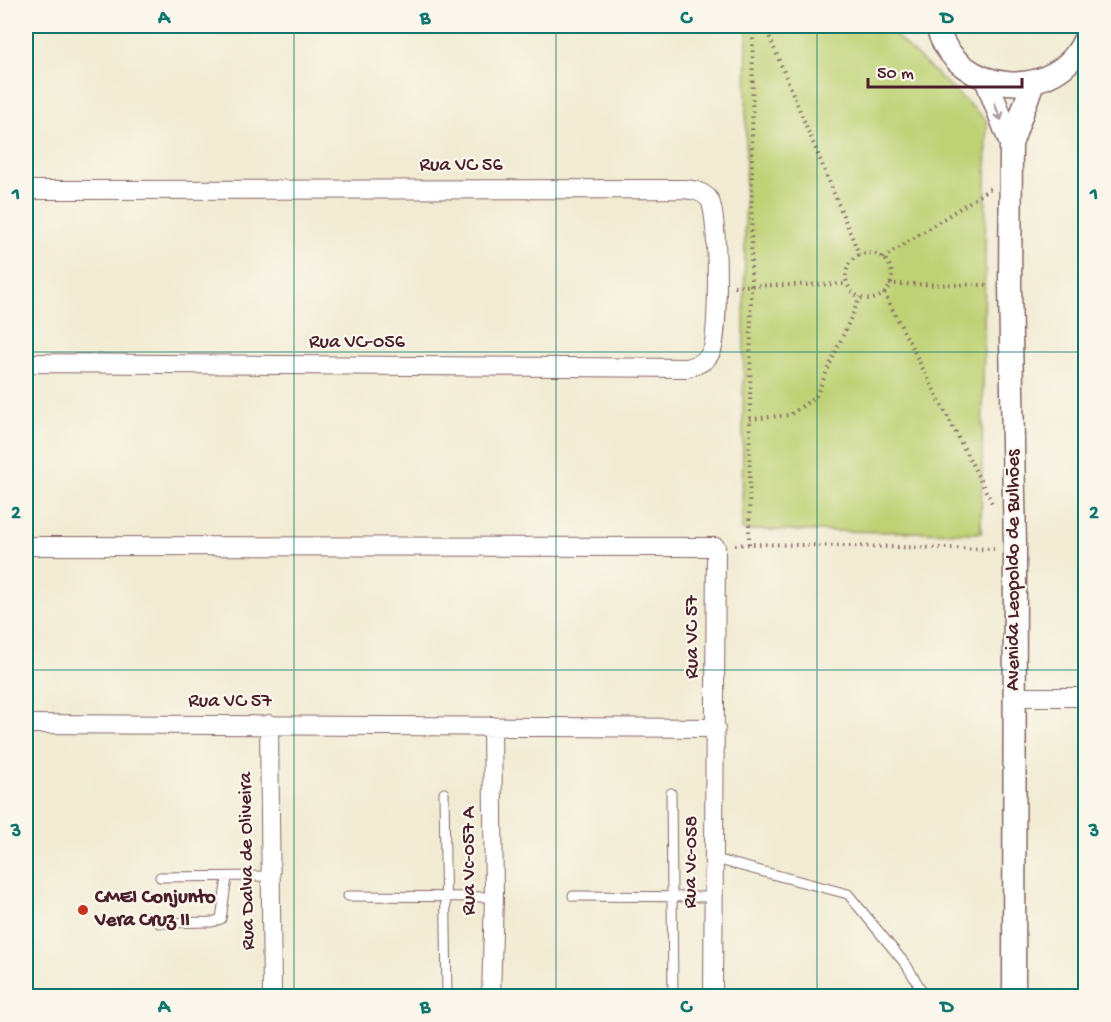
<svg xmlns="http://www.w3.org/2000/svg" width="1111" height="1022" font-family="'Gochi Hand',sans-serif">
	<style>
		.green { fill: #bed174; stroke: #847850; stroke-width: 1.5 }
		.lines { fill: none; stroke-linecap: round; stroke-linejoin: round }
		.service-casing { stroke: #846666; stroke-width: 11 }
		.minor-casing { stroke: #846666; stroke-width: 20 }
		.tertiary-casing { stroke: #846666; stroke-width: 25 }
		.path { stroke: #846666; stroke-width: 4; stroke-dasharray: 1.5 4.5; stroke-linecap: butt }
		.service { stroke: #fff; stroke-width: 9 }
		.minor { stroke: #fff; stroke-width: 18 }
		.tertiary { stroke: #fff; stroke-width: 22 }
		.oneway { stroke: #ae9aa0 }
		.grid { fill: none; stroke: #0f766e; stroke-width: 1.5; stroke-opacity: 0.55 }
		.poi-dot { fill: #c8321e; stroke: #fbf7ec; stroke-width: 2 }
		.labels { text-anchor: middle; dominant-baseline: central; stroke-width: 4.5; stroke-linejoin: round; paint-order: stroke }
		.street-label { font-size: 20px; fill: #4a1f2b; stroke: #fbf7ec }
		.poi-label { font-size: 20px; font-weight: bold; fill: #4a1f2b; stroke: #fbf7ec; text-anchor: start }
		.neatline { fill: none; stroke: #0f766e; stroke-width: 2 }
		.grid-label { font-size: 20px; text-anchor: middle; font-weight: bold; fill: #0f766e }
	</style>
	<rect width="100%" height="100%" fill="#fbf7ec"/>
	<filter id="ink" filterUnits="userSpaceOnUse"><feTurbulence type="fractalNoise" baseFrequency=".0167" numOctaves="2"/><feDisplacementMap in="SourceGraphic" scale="12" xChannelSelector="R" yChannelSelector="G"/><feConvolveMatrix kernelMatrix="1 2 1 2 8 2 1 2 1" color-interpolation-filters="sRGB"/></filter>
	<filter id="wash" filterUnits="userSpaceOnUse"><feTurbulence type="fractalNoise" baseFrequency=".008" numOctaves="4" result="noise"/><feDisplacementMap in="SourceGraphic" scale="24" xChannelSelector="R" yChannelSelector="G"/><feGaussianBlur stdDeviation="1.35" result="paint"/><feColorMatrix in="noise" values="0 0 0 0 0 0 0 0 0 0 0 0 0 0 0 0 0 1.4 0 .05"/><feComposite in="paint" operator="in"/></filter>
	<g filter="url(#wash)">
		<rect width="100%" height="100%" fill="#f1ebd3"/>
		<!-- green -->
		<path class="green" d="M 747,26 L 885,26 L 987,121 L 981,533 L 742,530 Z"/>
	</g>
	<g filter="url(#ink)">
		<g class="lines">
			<!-- service casing -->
			<g class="service-casing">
				<path id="service" d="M 444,793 L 447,996
					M 671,793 L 673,996
					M 715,859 L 848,894 L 907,966 L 925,996
					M 160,877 L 271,876
					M 348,896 L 494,897
					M 573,896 L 714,897
					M 159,923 L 212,922 L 221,919 L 227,878"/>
			</g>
			<!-- minor casing -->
			<g class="minor-casing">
				<path id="minor" d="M 26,190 L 684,189 C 694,190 702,191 709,199 C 719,209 719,334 712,350 C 707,362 699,364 687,368 L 26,363
					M 26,546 L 716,547 L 713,996
					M 1014,697 L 1086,697
					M 26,724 L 716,728
					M 269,724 L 272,996
					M 491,996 L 494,897 L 492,726"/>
			</g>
			<!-- tertiary casing -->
			<g class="tertiary-casing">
				<path id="tertiary" d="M 937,26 C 955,96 1059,105 1086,36
					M 986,79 L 1011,144
					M 1014,996 L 1015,549 L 1010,285 L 1011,144 L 1033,82"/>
			</g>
			<!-- path -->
			<path class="path" d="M 765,26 L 859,254
				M846 276a23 23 0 1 1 46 0a23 23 0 1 1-46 0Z
				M 883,258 L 991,188
				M 889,284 L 991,285
				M 734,286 L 847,284
				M 884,293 L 993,505
				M 750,419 L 790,415 L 816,396 L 860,297
				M 749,544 L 753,26
				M 735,545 L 749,544 L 994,549"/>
			<!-- service -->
			<use href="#service" class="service"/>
			<!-- minor -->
			<use href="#minor" class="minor"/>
			<!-- tertiary -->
			<use href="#tertiary" class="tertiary"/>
		</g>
		<!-- one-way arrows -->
		<defs><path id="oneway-shaft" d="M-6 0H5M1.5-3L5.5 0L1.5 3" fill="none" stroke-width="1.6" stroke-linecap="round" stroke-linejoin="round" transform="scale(1.5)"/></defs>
		<use class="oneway" href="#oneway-shaft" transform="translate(998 112) rotate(68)"/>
	</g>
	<!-- grid -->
	<path class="grid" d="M 294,26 L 294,996M 556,26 L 556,996M 817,26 L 817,996M 26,352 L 1086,352M 26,670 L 1086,670"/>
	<!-- markers -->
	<circle class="poi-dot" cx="83" cy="910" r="6"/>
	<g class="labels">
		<!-- street labels -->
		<g class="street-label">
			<text x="461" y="166">Rua VC 56</text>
			<text x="357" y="343">Rua VC-056</text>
			<text transform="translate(1014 570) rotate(-90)">Avenida Leopoldo de Bulhões</text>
			<text transform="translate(693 637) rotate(-90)">Rua VC 57</text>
			<text x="230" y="702">Rua VC 57</text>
			<text transform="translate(248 861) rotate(-91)">Rua Dalva de Oliveira</text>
			<text transform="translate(470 861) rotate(-90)">Rua Vc-057 A</text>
			<text transform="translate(692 862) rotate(-89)">Rua Vc-058</text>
		</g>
		<!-- poi labels -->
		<g class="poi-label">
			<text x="95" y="898">CMEI Conjunto<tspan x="95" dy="23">Vera Cruz II</tspan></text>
		</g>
	</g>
	<!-- margin -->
	<rect width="1111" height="1022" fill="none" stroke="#fbf7ec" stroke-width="66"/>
	<!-- scale -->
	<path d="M868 78v9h154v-9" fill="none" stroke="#4a1f2b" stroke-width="3"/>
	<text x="877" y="78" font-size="18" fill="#4a1f2b" stroke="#fbf7ec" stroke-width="4.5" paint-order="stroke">50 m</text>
	<rect x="33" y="33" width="1045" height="956" class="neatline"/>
	<g class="grid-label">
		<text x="164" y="23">A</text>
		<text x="425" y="23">B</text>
		<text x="686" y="23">C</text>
		<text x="947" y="23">D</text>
		<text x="16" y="199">1</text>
		<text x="1094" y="199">1</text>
		<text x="16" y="518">2</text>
		<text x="1094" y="518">2</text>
		<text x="16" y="836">3</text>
		<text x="1094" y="836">3</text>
		<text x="164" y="1012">A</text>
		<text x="425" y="1012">B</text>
		<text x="686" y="1012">C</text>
		<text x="947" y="1012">D</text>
	</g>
</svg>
